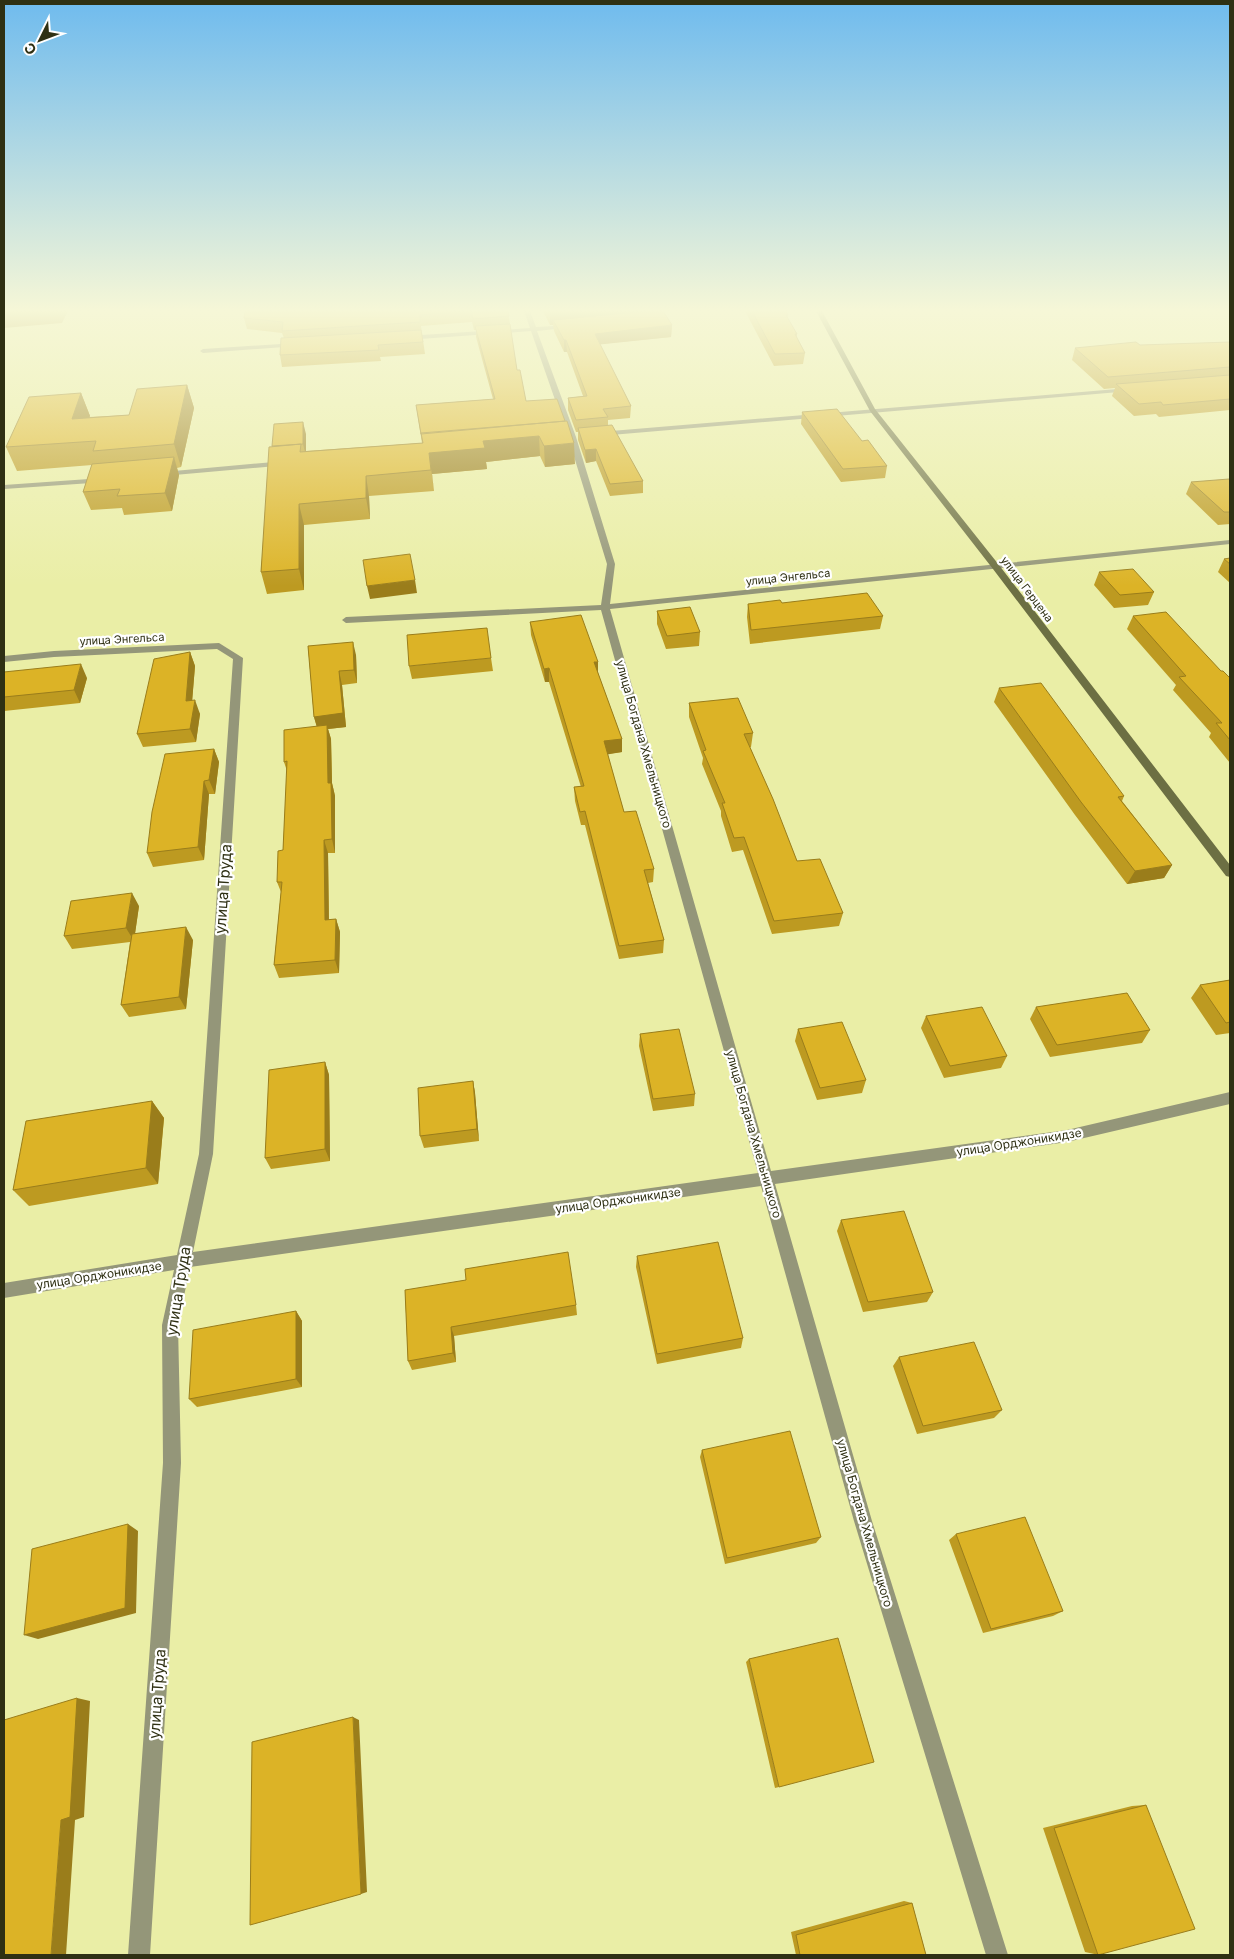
<svg xmlns="http://www.w3.org/2000/svg" width="1234" height="1959" font-family="Inter,sans-serif">
	<style>
		.lines { fill: none; stroke-linecap: round; stroke-linejoin: round }
		.street { fill: #949679; fill-rule: evenodd }
		.secondary { fill: #6c6f43; fill-rule: evenodd }
		.wall { fill: #bd9a21 }
		.shaded-wall { fill: #9a7d1b }
		.building { fill: #dcb326; stroke: #9a7d1b }
		.labels { text-anchor: middle; dominant-baseline: central; stroke-width: 4.5; stroke-linejoin: round; paint-order: stroke }
		.far-street-label { font-size: 11px; fill: #2f3013; stroke: #fff }
		.street-label { font-size: 12px; fill: #2f3013; stroke: #fff }
		.near-street-label { font-size: 15px; fill: #2f3013; stroke: #fff }
	</style>
	<rect width="100%" height="100%" fill="#eaeea6"/>
	<g class="lines">
		<!-- street -->
		<path class="street" d="M 524,311 L 530,311 L 536,327 L 571,325 L 574,327 L 537,331 L 576,437 L 615,564 L 610,604 L 1230,540 L 1230,544 L 610,609 L 771,1171 L 1067,1130 L 1230,1092 L 1230,1104 L 1067,1142 L 775,1184 L 872,1521 L 1008,1955 L 986,1955 L 854,1521 L 761,1186 L 190,1267 L 178,1325 L 181,1463 L 150,1955 L 128,1955 L 163,1463 L 162,1325 L 174,1270 L 4,1298 L 4,1283 L 177,1255 L 199,1154 L 233,659 L 217,649 L 54,657 L 4,662 L 4,656 L 54,651 L 219,643 L 243,658 L 213,1154 L 193,1252 L 758,1173 L 601,610 L 346,623 L 342,620 L 346,617 L 601,605 L 607,564 L 568,437 L 531,331 L 406,340 L 403,338 L 406,336 L 530,328 Z
			M 296,343 L 298,346 L 203,353 L 200,351 L 203,349 Z
			M 1129,388 L 1131,389 L 1131,391 L 599,436 L 595,434 L 599,432 Z
			M 285,461 L 288,461 L 288,465 L 163,476 L 159,474 L 163,472 Z
			M 103,478 L 107,480 L 106,482 L 4,489 L 4,485 Z"/>
		<!-- secondary -->
		<path class="secondary" d="M 816,311 L 822,311 L 875,409 L 999,565 L 1230,865 L 1230,877 L 1226,876 L 993,569 L 870,411 Z"/>
	</g>
	<!-- wall -->
	<path class="wall" d="M 245,311 L 508,311 L 517,370 L 526,401 L 575,464 L 545,467 L 540,456 L 486,462 L 487,469 L 432,474 L 434,491 L 369,496 L 370,519 L 304,525 L 304,590 L 267,594 L 261,572 L 272,446 L 306,434 L 306,451 L 422,443 L 416,405 L 493,399 L 476,337 L 476,330 L 474,330 L 472,322 L 421,326 L 425,354 L 380,357 L 381,361 L 282,367 L 280,355 L 284,338 L 282,333 L 247,329 L 244,318 Z
		M 543,311 L 663,311 L 672,325 L 671,337 L 600,344 L 631,406 L 630,418 L 608,420 L 608,425 L 643,481 L 643,493 L 610,496 L 596,461 L 586,463 L 578,440 L 578,432 L 576,432 L 568,410 L 568,398 L 583,396 L 567,352 L 564,352 L 554,331 L 553,325 L 550,325 Z
		M 745,311 L 786,311 L 788,315 L 787,318 L 797,334 L 797,338 L 805,353 L 803,364 L 774,366 Z
		M 1230,342 L 1230,410 L 1159,417 L 1156,414 L 1134,416 L 1112,396 L 1115,388 L 1104,389 L 1072,360 L 1075,348 Z
		M 187,385 L 194,408 L 181,467 L 177,468 L 179,475 L 172,511 L 124,515 L 122,508 L 91,510 L 83,492 L 92,465 L 17,471 L 6,447 L 81,393 L 90,416 L 89,417 L 129,415 Z
		M 802,412 L 862,441 L 887,466 L 885,478 L 841,482 L 801,424 Z
		M 1230,481 L 1230,524 L 1218,525 L 1186,494 L 1191,482 Z
		M 1230,558 L 1230,583 L 1218,572 L 1224,559 Z
		M 1099,572 L 1154,592 L 1148,605 L 1114,608 L 1094,585 Z
		M 782,603 L 883,616 L 880,629 L 750,644 L 747,617 L 748,604 Z
		M 657,611 L 700,632 L 699,646 L 666,649 L 657,624 Z
		M 1133,616 L 1230,678 L 1230,763 L 1209,737 L 1211,733 L 1173,690 L 1176,685 L 1127,629 Z
		M 530,622 L 598,662 L 598,673 L 622,739 L 622,752 L 607,754 L 624,812 L 654,869 L 653,882 L 648,883 L 664,940 L 663,953 L 619,959 L 585,825 L 581,825 L 575,801 L 574,787 L 581,787 L 549,682 L 545,682 L 531,635 Z
		M 308,646 L 356,655 L 357,683 L 342,685 L 346,727 L 328,729 L 331,739 L 332,783 L 335,796 L 335,853 L 328,853 L 329,920 L 336,919 L 340,932 L 339,973 L 279,978 L 274,965 L 281,892 L 277,882 L 283,850 L 287,771 L 284,762 L 317,727 L 314,717 Z
		M 190,652 L 195,666 L 192,701 L 200,714 L 196,742 L 143,747 L 137,734 Z
		M 491,658 L 493,671 L 412,679 L 409,666 Z
		M 4,672 L 87,678 L 80,703 L 4,711 Z
		M 999,688 L 1124,796 L 1122,801 L 1172,865 L 1164,878 L 1127,884 L 1075,815 L 994,702 Z
		M 689,703 L 753,733 L 751,747 L 750,747 L 797,861 L 843,913 L 839,926 L 772,934 L 743,850 L 732,852 L 721,816 L 721,811 L 702,764 L 703,758 L 689,717 Z
		M 214,749 L 219,762 L 215,794 L 209,794 L 204,860 L 153,867 L 147,853 Z
		M 139,906 L 135,933 L 193,940 L 186,1009 L 129,1017 L 121,1005 L 130,942 L 72,949 L 64,936 Z
		M 1230,980 L 1230,1033 L 1216,1035 L 1191,998 L 1200,985 Z
		M 1036,1007 L 1150,1030 L 1142,1043 L 1050,1057 L 1030,1019 Z
		M 926,1016 L 1007,1056 L 1001,1068 L 944,1078 L 921,1028 Z
		M 798,1029 L 866,1080 L 862,1093 L 817,1100 L 795,1041 Z
		M 640,1034 L 695,1094 L 694,1106 L 653,1111 L 639,1046 Z
		M 325,1062 L 329,1075 L 330,1161 L 271,1169 L 265,1158 Z
		M 473,1081 L 475,1093 L 479,1141 L 424,1148 L 420,1136 Z
		M 152,1101 L 164,1118 L 158,1184 L 29,1206 L 13,1190 Z
		M 841,1220 L 933,1292 L 927,1302 L 863,1312 L 837,1231 Z
		M 637,1256 L 743,1338 L 741,1348 L 657,1364 L 636,1267 Z
		M 405,1290 L 576,1305 L 577,1315 L 454,1336 L 456,1362 L 412,1370 L 408,1361 Z
		M 296,1311 L 302,1321 L 302,1387 L 197,1407 L 189,1399 Z
		M 899,1357 L 1002,1410 L 994,1418 L 917,1434 L 893,1366 Z
		M 702,1450 L 821,1537 L 816,1543 L 725,1564 L 700,1457 Z
		M 956,1534 L 1063,1611 L 1053,1616 L 983,1633 L 949,1540 Z
		M 749,1659 L 779,1787 L 775,1788 L 746,1662 Z
		M 1146,1805 L 1099,1955 L 1085,1952 L 1043,1828 L 1132,1806 Z
		M 904,1901 L 912,1903 L 926,1955 L 796,1955 L 791,1932 Z"/>
	<!-- shaded-wall -->
	<path class="shaded-wall" d="M 4,311 L 68,311 L 62,323 L 4,328 Z
		M 579,311 L 643,311 L 643,317 L 553,320 L 553,325 L 550,325 L 550,314 Z
		M 672,325 L 671,337 L 595,345 L 595,334 Z
		M 564,340 L 566,340 L 567,352 L 564,352 Z
		M 187,385 L 194,408 L 181,467 L 174,444 Z
		M 81,393 L 90,416 L 81,442 L 72,419 Z
		M 303,422 L 306,434 L 306,456 L 303,444 Z
		M 539,436 L 540,456 L 486,462 L 487,469 L 432,474 L 434,491 L 429,453 L 483,441 Z
		M 574,443 L 575,464 L 545,467 L 544,446 Z
		M 596,449 L 596,461 L 586,463 L 585,450 Z
		M 174,457 L 179,475 L 172,511 L 165,493 Z
		M 366,476 L 369,496 L 370,519 L 366,498 Z
		M 299,504 L 304,525 L 304,590 L 299,569 Z
		M 415,580 L 417,593 L 370,599 L 367,586 Z
		M 353,642 L 356,655 L 357,683 L 354,670 Z
		M 190,652 L 195,666 L 191,715 L 186,701 Z
		M 594,662 L 598,662 L 598,675 Z
		M 81,664 L 87,678 L 80,703 L 74,690 Z
		M 549,668 L 549,682 L 545,682 L 544,669 Z
		M 339,671 L 342,685 L 346,727 L 328,729 L 331,739 L 332,783 L 335,796 L 335,853 L 332,839 L 328,783 L 318,731 L 314,717 Z
		M 195,700 L 200,714 L 196,742 L 190,729 Z
		M 622,739 L 622,752 L 604,755 L 604,741 Z
		M 214,749 L 219,762 L 215,794 L 209,780 Z
		M 204,781 L 209,794 L 204,860 L 198,847 Z
		M 324,840 L 328,853 L 329,933 L 325,920 Z
		M 1172,865 L 1164,878 L 1127,884 L 1135,871 Z
		M 132,893 L 139,906 L 134,941 L 126,928 Z
		M 336,919 L 340,932 L 339,973 L 335,960 Z
		M 186,927 L 193,940 L 186,1009 L 179,997 Z
		M 325,1062 L 329,1075 L 330,1161 L 325,1149 Z
		M 473,1081 L 475,1093 L 479,1141 L 477,1129 Z
		M 152,1101 L 164,1118 L 158,1184 L 146,1168 Z
		M 296,1311 L 302,1321 L 302,1387 L 296,1379 Z
		M 451,1327 L 454,1336 L 456,1362 L 453,1353 Z
		M 128,1524 L 138,1531 L 136,1613 L 38,1639 L 24,1635 Z
		M 77,1698 L 90,1701 L 84,1817 L 75,1820 L 66,1955 L 51,1955 L 61,1820 Z
		M 353,1717 L 359,1720 L 367,1892 L 361,1894 Z"/>
	<!-- building -->
	<path class="building" d="M 245,311 L 465,311 L 420,315 L 420,322 L 282,331 L 283,322 L 244,318 Z
		M 471,311 L 508,311 L 509,316 L 473,319 Z
		M 549,311 L 579,311 L 550,314 Z
		M 647,311 L 663,311 L 672,325 L 595,334 L 631,406 L 603,409 L 608,417 L 576,420 L 568,398 L 587,396 L 566,340 L 564,340 L 553,320 Z
		M 752,311 L 786,311 L 788,315 L 786,315 L 797,334 L 795,334 L 805,353 L 775,354 Z
		M 510,324 L 517,370 L 520,370 L 526,401 L 557,399 L 565,421 L 421,434 L 416,405 L 495,399 L 475,326 Z
		M 421,330 L 423,342 L 378,345 L 379,350 L 280,355 L 281,338 Z
		M 1136,342 L 1140,345 L 1230,342 L 1230,367 L 1108,377 L 1075,348 Z
		M 1230,375 L 1230,399 L 1163,405 L 1161,402 L 1139,404 L 1116,384 Z
		M 187,385 L 174,444 L 93,451 L 96,441 L 6,447 L 29,397 L 81,393 L 72,419 L 129,415 L 137,389 Z
		M 837,409 L 862,441 L 868,440 L 887,466 L 843,469 L 802,412 Z
		M 567,421 L 574,443 L 544,446 L 539,436 L 483,441 L 485,448 L 429,453 L 431,470 L 366,476 L 366,498 L 299,504 L 299,569 L 261,572 L 269,447 L 301,444 L 300,452 L 423,443 L 421,433 Z
		M 303,422 L 303,444 L 272,446 L 274,424 Z
		M 612,425 L 643,481 L 610,484 L 596,449 L 585,450 L 578,428 Z
		M 174,457 L 165,493 L 117,496 L 120,489 L 83,492 L 92,464 Z
		M 1229,479 L 1230,481 L 1230,512 L 1224,512 L 1191,482 Z
		M 410,554 L 415,580 L 367,586 L 363,560 Z
		M 1230,558 L 1230,564 L 1224,559 Z
		M 1133,569 L 1154,592 L 1120,595 L 1099,572 Z
		M 867,593 L 883,616 L 751,630 L 748,604 L 780,600 L 782,603 Z
		M 690,607 L 700,632 L 667,636 L 657,611 Z
		M 1166,612 L 1221,671 L 1223,671 L 1230,678 L 1230,740 L 1216,723 L 1222,723 L 1179,677 L 1186,676 L 1133,616 Z
		M 581,615 L 598,662 L 594,662 L 622,739 L 604,741 L 624,812 L 636,811 L 654,869 L 644,870 L 664,940 L 619,946 L 585,811 L 580,812 L 574,787 L 584,786 L 549,668 L 544,669 L 530,622 Z
		M 487,628 L 491,658 L 409,666 L 407,635 Z
		M 353,642 L 354,670 L 339,671 L 343,713 L 314,717 L 308,646 Z
		M 190,652 L 186,701 L 195,700 L 190,729 L 137,734 L 154,659 Z
		M 81,664 L 74,690 L 4,697 L 4,672 Z
		M 1041,683 L 1124,796 L 1118,797 L 1172,865 L 1135,871 L 1081,802 L 999,688 Z
		M 738,698 L 753,733 L 744,734 L 773,799 L 797,861 L 820,859 L 843,913 L 774,921 L 744,837 L 734,838 L 722,803 L 725,803 L 703,751 L 706,750 L 689,703 Z
		M 327,725 L 328,783 L 331,783 L 332,839 L 324,840 L 325,920 L 336,919 L 335,960 L 274,965 L 282,882 L 277,882 L 278,851 L 283,850 L 287,761 L 284,762 L 284,730 Z
		M 214,749 L 209,780 L 204,781 L 198,847 L 147,853 L 152,812 L 165,754 Z
		M 132,893 L 126,928 L 64,936 L 71,901 Z
		M 186,927 L 179,997 L 121,1005 L 132,934 Z
		M 1230,980 L 1230,1022 L 1226,1023 L 1200,985 Z
		M 1127,993 L 1150,1030 L 1057,1045 L 1036,1007 Z
		M 982,1007 L 1007,1056 L 950,1066 L 926,1016 Z
		M 842,1022 L 866,1080 L 820,1088 L 798,1029 Z
		M 679,1029 L 695,1094 L 653,1099 L 640,1034 Z
		M 325,1062 L 325,1149 L 265,1158 L 269,1070 Z
		M 473,1081 L 477,1129 L 420,1136 L 418,1088 Z
		M 152,1101 L 146,1168 L 13,1190 L 26,1121 Z
		M 904,1211 L 933,1292 L 868,1302 L 841,1220 Z
		M 718,1242 L 743,1338 L 657,1354 L 637,1256 Z
		M 568,1252 L 576,1305 L 451,1327 L 453,1353 L 408,1361 L 405,1290 L 466,1280 L 465,1269 Z
		M 296,1311 L 296,1379 L 189,1399 L 193,1330 Z
		M 974,1342 L 1002,1410 L 923,1426 L 899,1357 Z
		M 790,1431 L 821,1537 L 727,1558 L 702,1450 Z
		M 1025,1517 L 1063,1611 L 991,1629 L 956,1534 Z
		M 128,1524 L 125,1608 L 24,1635 L 32,1549 Z
		M 838,1638 L 874,1762 L 779,1787 L 749,1659 Z
		M 77,1698 L 70,1817 L 61,1820 L 51,1955 L 4,1955 L 4,1720 Z
		M 353,1717 L 361,1894 L 250,1925 L 252,1742 Z
		M 1146,1805 L 1195,1929 L 1098,1955 L 1054,1828 Z
		M 912,1903 L 926,1955 L 800,1955 L 796,1935 Z"/>
	<!-- sky -->
	<linearGradient id="sky" x2="0" y2="1"><stop stop-color="#6fbbee"/><stop offset="0.53" stop-color="#f6f7d7"/><stop offset="1" stop-color="#f6f7d7" stop-opacity="0"/></linearGradient>
	<rect width="1234" height="586" fill="url(#sky)"/>
	<g class="labels">
		<!-- far-street labels -->
		<g class="far-street-label">
			<text transform="translate(788 577) rotate(-6)">улица Энгельса</text>
			<text transform="translate(1027 589) rotate(53)">улица Герцена</text>
			<text transform="translate(122 639) rotate(-3)">улица Энгельса</text>
		</g>
		<!-- street labels -->
		<g class="street-label">
			<text transform="translate(644 744) rotate(74)">улица Богдана Хмельницкого</text>
			<text transform="translate(754 1134) rotate(74)">улица Богдана Хмельницкого</text>
			<text transform="translate(1019 1142) rotate(-9)">улица Орджоникидзе</text>
			<text transform="translate(618 1200) rotate(-8)">улица Орджоникидзе</text>
			<text transform="translate(99 1275) rotate(-9)">улица Орджоникидзе</text>
			<text transform="translate(865 1523) rotate(74)">улица Богдана Хмельницкого</text>
		</g>
		<!-- near-street labels -->
		<g class="near-street-label">
			<text transform="translate(223 889) rotate(-86)">улица Труда</text>
			<text transform="translate(178 1291) rotate(-81)">улица Труда</text>
			<text transform="translate(157 1694) rotate(-86)">улица Труда</text>
		</g>
	</g>
	<!-- border -->
	<rect width="1234" height="1959" fill="none" stroke="#2f3013" stroke-width="10"/>
	<!-- north arrow -->
	<g transform="translate(40 40) rotate(228)" stroke="#ffffff" stroke-width="4" paint-order="stroke">
	<path d="M0-4L9 19L0 12L-9 19Z" fill="#2f3013"/>
	<text y="-8" font-size="14" font-weight="bold" text-anchor="middle" fill="#2f3013">С</text>
	</g>
</svg>
